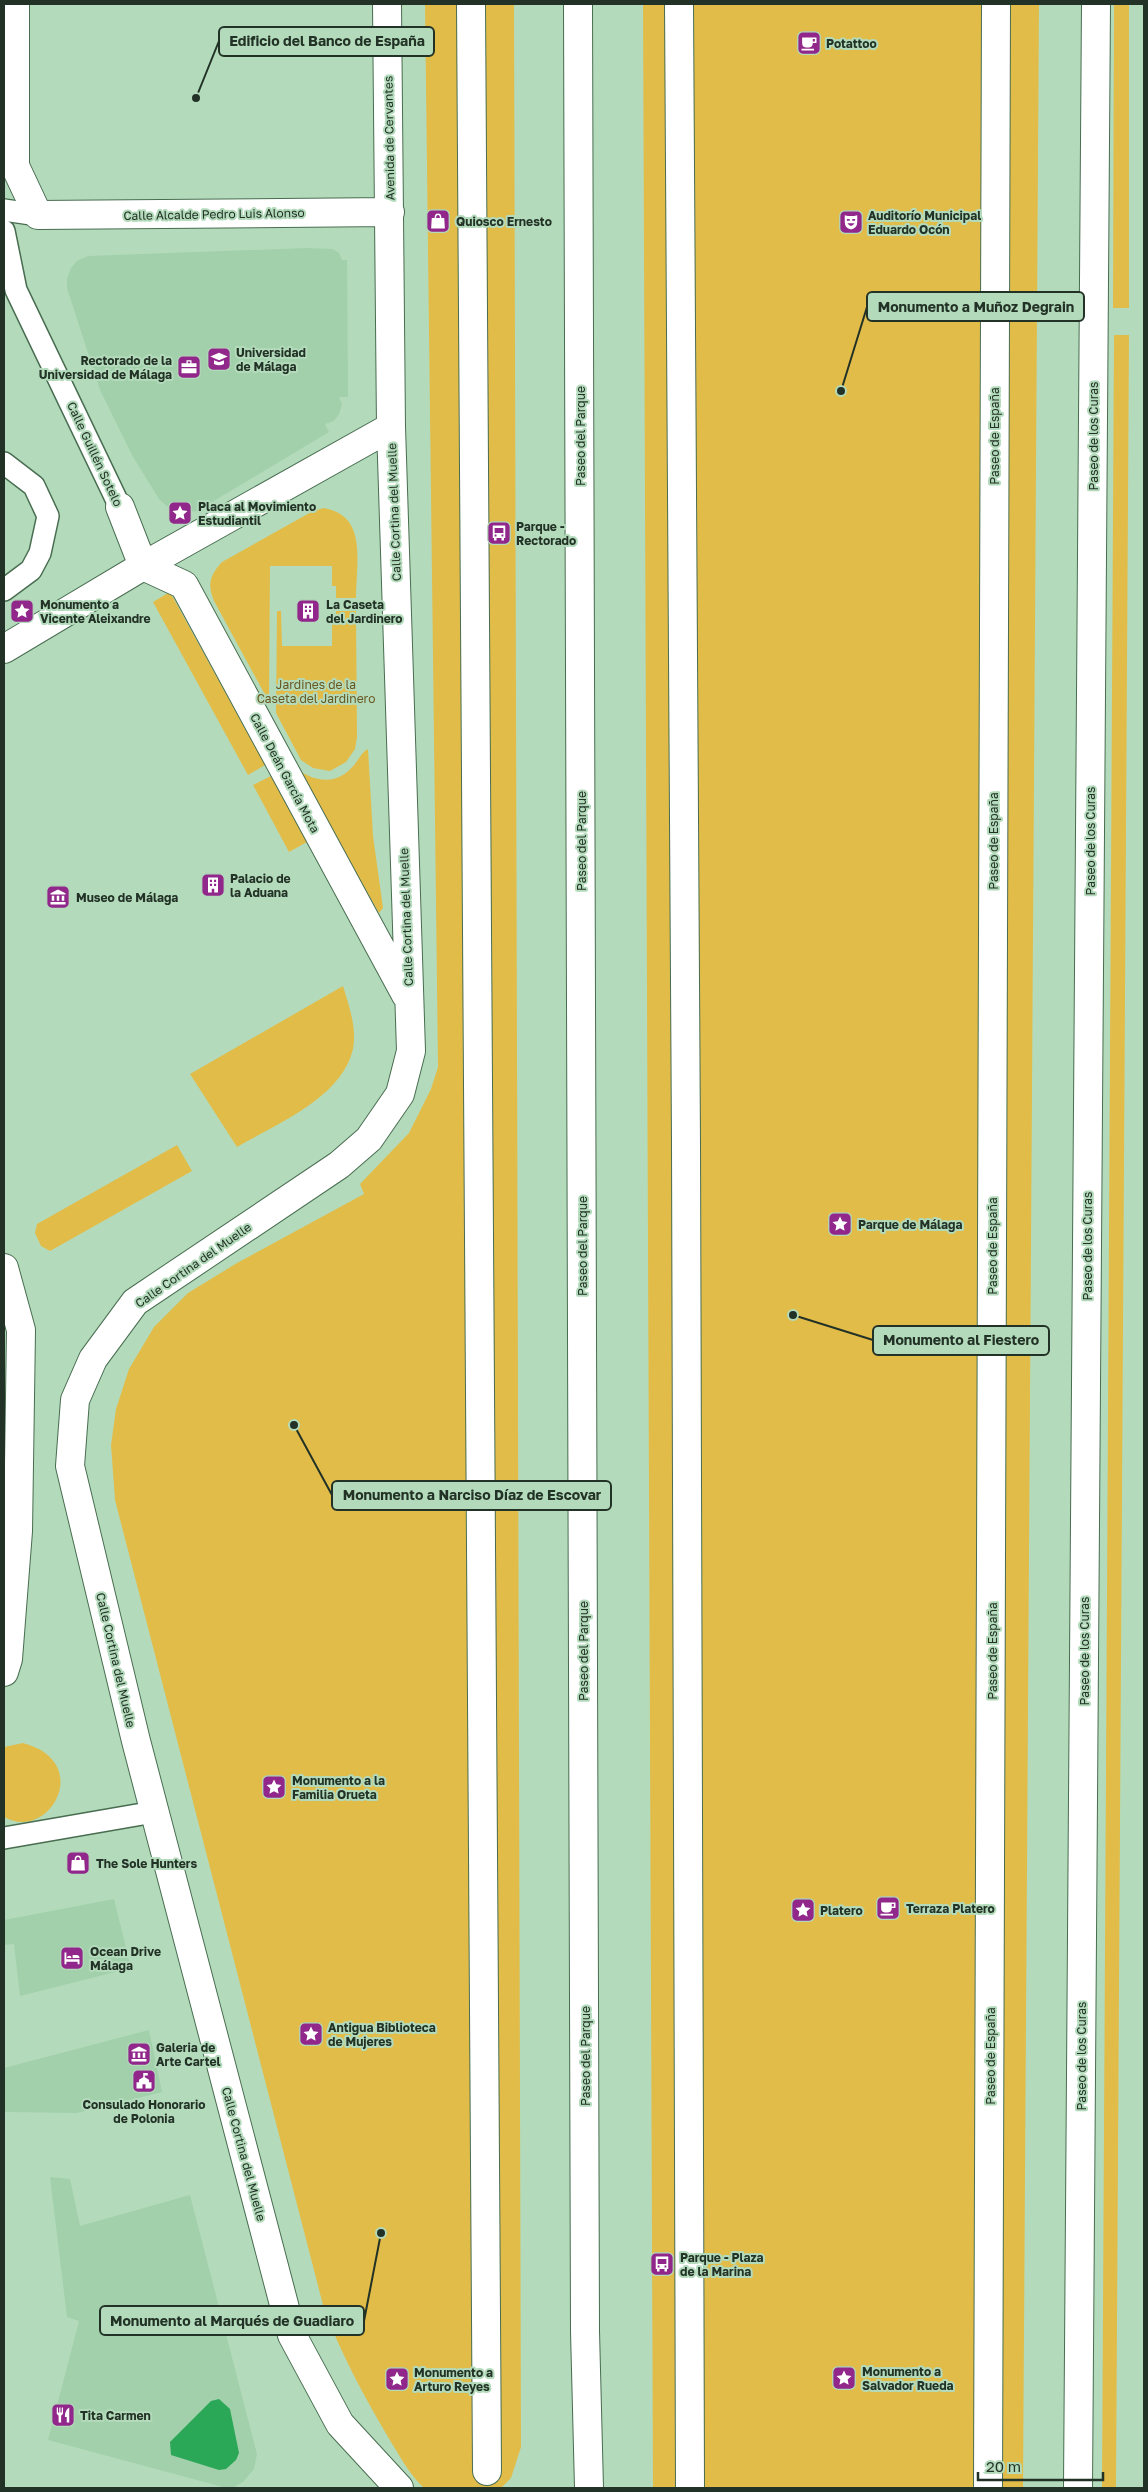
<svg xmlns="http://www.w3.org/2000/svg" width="1148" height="2492" font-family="'Golos Text',sans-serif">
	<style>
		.built { fill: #a2d0ab }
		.green { fill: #e2bc49 }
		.water { fill: #2aa757 }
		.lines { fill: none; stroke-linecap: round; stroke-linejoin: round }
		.lane-casing { stroke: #496d51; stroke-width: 24 }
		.street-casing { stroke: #496d51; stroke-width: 30 }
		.secondary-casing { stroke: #496d51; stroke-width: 30 }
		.primary-casing { stroke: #496d51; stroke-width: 30 }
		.lane { stroke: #fff; stroke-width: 21 }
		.street { stroke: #fff; stroke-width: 28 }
		.secondary { stroke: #fff; stroke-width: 28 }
		.primary { stroke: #fff; stroke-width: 28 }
		.labels { text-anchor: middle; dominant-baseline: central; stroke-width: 4; stroke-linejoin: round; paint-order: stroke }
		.poi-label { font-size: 12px; font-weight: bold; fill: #233226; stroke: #b3dbbb; text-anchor: start }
		.street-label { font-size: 12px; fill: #233226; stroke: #b3dbbb }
		.park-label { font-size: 12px; fill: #685620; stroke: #b3dbbb }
		.leader { fill: none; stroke: #233226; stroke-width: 2 }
		.callout-dot { fill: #233226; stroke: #b3dbbb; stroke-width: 2 }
		.callout { fill: #b3dbbb; stroke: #233226; stroke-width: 2 }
		.callout-label { font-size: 14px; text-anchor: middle; font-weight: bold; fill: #233226 }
	</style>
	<rect width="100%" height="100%" fill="#b3dbbb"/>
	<!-- built -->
	<path class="built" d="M 307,248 L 333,249 L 339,253 L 342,260 L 347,260 L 348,397 L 339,397 L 342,404 L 339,414 L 334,421 L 325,424 L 329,432 L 197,511 L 180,513 L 171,510 L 159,499 L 133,457 L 100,390 L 67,288 L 67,279 L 71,268 L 77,261 L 88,256 Z
		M 114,1899 L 131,1968 L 20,1996 L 14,1944 L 4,1945 L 4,1920 Z
		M 149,2030 L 162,2092 L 77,2113 L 5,2112 L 4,2068 Z
		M 50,2177 L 70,2179 L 80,2226 L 190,2195 L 257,2454 L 254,2469 L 243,2482 L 234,2487 L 223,2487 L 48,2440 L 79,2321 L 67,2317 Z"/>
	<!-- green -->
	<path class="green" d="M 425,4 L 514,4 L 521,2447 L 511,2478 L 501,2488 L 424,2488 C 410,2475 401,2458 391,2442 C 365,2398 340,2353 323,2305 L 115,1500 L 111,1445 L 116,1409 L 129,1369 L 154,1327 L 188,1293 L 237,1263 L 364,1194 L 360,1184 L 409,1133 L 431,1089 L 438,1067 Z
		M 643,4 L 1039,4 L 1023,2488 L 653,2488 Z
		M 1114,4 L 1129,4 L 1129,308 L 1113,308 Z
		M 1114,335 L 1129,335 L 1116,2488 L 1102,2488 Z
		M 324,508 C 368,516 356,562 356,598 L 336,598 L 336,586 L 332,586 L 332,566 L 270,566 L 269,702 L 214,601 C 207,584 210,575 222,562 L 313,511 Z
		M 170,592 L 265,765 L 248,775 L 153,602 Z
		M 277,611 L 281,611 L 282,646 L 332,646 L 332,622 L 336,622 L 336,611 L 356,611 L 357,737 L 355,749 L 346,762 L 330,771 L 313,768 L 301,760 L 276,713 Z
		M 368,749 L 373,836 L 383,908 L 379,913 L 298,770 C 318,783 338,785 355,764 C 359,759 361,753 368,749 Z
		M 271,776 L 307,842 L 289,852 L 253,785 Z
		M 343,986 C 349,1006 357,1028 353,1049 C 342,1098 276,1124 237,1147 L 190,1074 Z
		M 177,1145 L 192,1171 L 50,1251 L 41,1246 L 35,1233 L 37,1224 Z
		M 23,1743 C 95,1762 49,1843 4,1817 L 4,1747 Z"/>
	<!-- water -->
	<path class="water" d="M 219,2399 L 230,2409 L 239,2453 L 236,2460 L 226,2469 L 219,2470 L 171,2455 L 170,2442 L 211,2401 Z"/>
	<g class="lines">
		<!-- lane casing -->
		<g class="lane-casing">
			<path id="lane" d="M 4,210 L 38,215
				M 4,231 L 16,290 L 120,507
				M 4,463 L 34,486 L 48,516 L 40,553 L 31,570 L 4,590
				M 4,1838 L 154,1812"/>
		</g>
		<!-- street casing -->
		<g class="street-casing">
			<path id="street" d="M 15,4 L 15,166 L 38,215 L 390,212
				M 387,4 L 391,427 L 411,1051 L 400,1094 L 369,1139 L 339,1165 L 135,1302 L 93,1359 L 75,1400 L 70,1466 L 136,1741 L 292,2335 L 340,2424 L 399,2488
				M 471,4 L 487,2471
				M 679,4 L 686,1143 L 690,2488
				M 120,507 L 143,566
				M 143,566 L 184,585 L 406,995
				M 4,649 L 143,566 L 391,427
				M 4,1268 L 21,1330 L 18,1531 L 8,1659 L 4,1672
				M 988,2488 L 996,4"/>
		</g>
		<!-- secondary casing -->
		<g class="secondary-casing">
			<path id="secondary" d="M 578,4 L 585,2331 L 589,2488"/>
		</g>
		<!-- primary casing -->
		<g class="primary-casing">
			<path id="primary" d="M 1078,2488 L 1096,4"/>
		</g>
		<!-- lane -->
		<use href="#lane" class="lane"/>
		<!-- street -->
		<use href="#street" class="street"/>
		<!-- secondary -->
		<use href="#secondary" class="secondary"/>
		<!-- primary -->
		<use href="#primary" class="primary"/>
	</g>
	<!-- icons -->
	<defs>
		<g id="cafe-square" transform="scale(1.25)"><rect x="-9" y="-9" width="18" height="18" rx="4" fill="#91278b" stroke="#b3dbbb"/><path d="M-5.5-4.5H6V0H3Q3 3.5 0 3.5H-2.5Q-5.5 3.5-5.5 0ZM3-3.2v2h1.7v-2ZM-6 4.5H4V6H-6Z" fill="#fff"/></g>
		<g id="shop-square" transform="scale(1.25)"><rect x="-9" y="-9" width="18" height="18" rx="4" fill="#91278b" stroke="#b3dbbb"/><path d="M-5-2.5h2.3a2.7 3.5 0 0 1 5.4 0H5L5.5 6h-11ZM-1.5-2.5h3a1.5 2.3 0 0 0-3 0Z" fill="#fff"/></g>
		<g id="theatre-square" transform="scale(1.25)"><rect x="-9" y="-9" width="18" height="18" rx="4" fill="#91278b" stroke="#b3dbbb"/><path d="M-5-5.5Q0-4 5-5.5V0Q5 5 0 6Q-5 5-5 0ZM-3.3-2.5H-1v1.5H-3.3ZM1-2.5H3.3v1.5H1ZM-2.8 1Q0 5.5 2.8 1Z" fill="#fff"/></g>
		<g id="university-square" transform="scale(1.25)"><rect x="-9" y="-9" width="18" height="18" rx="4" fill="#91278b" stroke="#b3dbbb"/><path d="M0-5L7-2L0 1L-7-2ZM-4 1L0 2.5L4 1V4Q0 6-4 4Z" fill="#fff"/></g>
		<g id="office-square" transform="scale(1.25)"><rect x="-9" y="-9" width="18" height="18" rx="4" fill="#91278b" stroke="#b3dbbb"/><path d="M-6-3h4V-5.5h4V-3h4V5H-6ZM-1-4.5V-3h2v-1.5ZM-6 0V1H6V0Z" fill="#fff"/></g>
		<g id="sight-square" transform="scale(1.25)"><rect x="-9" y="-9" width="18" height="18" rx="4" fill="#91278b" stroke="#b3dbbb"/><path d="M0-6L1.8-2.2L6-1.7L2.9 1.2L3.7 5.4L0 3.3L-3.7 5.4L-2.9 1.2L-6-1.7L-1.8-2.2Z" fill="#fff"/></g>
		<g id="bus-square" transform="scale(1.25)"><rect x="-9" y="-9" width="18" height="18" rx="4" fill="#91278b" stroke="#b3dbbb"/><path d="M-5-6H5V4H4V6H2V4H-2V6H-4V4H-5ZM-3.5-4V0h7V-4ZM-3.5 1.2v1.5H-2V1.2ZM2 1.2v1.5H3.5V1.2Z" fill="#fff"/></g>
		<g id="building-square" transform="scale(1.25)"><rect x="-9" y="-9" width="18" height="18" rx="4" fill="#91278b" stroke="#b3dbbb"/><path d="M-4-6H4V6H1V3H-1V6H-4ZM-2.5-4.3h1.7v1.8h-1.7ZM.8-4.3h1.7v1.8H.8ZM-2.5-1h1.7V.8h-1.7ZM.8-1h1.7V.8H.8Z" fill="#fff"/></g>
		<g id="museum-square" transform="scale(1.25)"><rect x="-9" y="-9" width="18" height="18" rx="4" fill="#91278b" stroke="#b3dbbb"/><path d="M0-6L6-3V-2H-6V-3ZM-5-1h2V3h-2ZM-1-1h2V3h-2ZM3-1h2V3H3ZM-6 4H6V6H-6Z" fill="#fff"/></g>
		<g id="hotel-square" transform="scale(1.25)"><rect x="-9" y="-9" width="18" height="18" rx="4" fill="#91278b" stroke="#b3dbbb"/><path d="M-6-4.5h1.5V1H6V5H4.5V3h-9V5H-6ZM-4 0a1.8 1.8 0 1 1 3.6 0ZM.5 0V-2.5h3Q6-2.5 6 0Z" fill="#fff"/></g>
		<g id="civic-square" transform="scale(1.25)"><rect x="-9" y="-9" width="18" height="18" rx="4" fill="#91278b" stroke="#b3dbbb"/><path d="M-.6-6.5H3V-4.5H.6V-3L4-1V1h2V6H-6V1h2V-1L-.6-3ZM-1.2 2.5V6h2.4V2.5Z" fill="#fff"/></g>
		<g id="restaurant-square" transform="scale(1.25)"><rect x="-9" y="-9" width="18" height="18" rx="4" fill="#91278b" stroke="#b3dbbb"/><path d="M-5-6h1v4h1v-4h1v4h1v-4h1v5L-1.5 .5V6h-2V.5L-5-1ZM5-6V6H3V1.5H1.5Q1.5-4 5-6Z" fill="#fff"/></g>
	</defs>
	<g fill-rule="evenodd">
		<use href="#cafe-square" x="809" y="43"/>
		<use href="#shop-square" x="438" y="221"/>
		<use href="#theatre-square" x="851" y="222"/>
		<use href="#university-square" x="219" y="359"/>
		<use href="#office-square" x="189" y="367"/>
		<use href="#sight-square" x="180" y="513"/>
		<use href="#bus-square" x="499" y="533"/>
		<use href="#sight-square" x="22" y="611"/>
		<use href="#building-square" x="308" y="611"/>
		<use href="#building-square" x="213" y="885"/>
		<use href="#museum-square" x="58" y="897"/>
		<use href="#sight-square" x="840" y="1224"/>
		<use href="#sight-square" x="274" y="1787"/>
		<use href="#shop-square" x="78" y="1863"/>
		<use href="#cafe-square" x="888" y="1908"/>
		<use href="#sight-square" x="803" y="1910"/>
		<use href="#hotel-square" x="72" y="1958"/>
		<use href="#sight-square" x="311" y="2034"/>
		<use href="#museum-square" x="139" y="2054"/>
		<use href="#civic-square" x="144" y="2081"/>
		<use href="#bus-square" x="662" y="2264"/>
		<use href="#sight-square" x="844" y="2378"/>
		<use href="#sight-square" x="397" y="2379"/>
		<use href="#restaurant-square" x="63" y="2415"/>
	</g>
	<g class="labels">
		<!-- poi labels -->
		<g class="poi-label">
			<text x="826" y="43">Potattoo</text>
			<text x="868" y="215">Auditorío Municipal<tspan x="868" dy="14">Eduardo Ocón</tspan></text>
			<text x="456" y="221">Quiosco Ernesto</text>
			<text x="236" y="352">Universidad<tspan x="236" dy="14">de Málaga</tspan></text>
			<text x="172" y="360" text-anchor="end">Rectorado de la<tspan x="172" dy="14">Universidad de Málaga</tspan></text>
			<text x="198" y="506">Placa al Movimiento<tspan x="198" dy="14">Estudiantil</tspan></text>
			<text x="516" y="526">Parque -<tspan x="516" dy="14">Rectorado</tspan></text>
			<text x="40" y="604">Monumento a<tspan x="40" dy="14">Vicente Aleixandre</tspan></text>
			<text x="326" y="604">La Caseta<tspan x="326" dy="14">del Jardinero</tspan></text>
			<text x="230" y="878">Palacio de<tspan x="230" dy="14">la Aduana</tspan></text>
			<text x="76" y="897">Museo de Málaga</text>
			<text x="858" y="1224">Parque de Málaga</text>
			<text x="292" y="1780">Monumento a la<tspan x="292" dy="14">Familia Orueta</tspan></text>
			<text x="96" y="1863">The Sole Hunters</text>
			<text x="906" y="1908">Terraza Platero</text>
			<text x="820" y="1910">Platero</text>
			<text x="90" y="1951">Ocean Drive<tspan x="90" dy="14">Málaga</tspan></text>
			<text x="328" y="2027">Antigua Biblioteca<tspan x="328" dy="14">de Mujeres</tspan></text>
			<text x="156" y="2047">Galeria de<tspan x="156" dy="14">Arte Cartel</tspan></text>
			<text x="144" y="2104" text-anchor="middle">Consulado Honorario<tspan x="144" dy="14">de Polonia</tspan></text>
			<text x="680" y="2257">Parque - Plaza<tspan x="680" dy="14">de la Marina</tspan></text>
			<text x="862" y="2371">Monumento a<tspan x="862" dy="14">Salvador Rueda</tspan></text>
			<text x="414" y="2372">Monumento a<tspan x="414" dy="14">Arturo Reyes</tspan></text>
			<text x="80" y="2415">Tita Carmen</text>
		</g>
		<!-- street labels -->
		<g class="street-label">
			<text transform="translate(389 138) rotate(-91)">Avenida de Cervantes</text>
			<text transform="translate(214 214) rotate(-1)">Calle Alcalde Pedro Luis Alonso</text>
			<text transform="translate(580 436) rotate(-90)">Paseo del Parque</text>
			<text transform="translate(994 436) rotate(-90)">Paseo de España</text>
			<text transform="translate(1093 436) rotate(-90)">Paseo de los Curas</text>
			<text transform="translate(95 454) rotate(65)">Calle Guillén Sotelo</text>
			<text transform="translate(394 512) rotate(-92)">Calle Cortina del Muelle</text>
			<text transform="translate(285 773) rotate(62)">Calle Deán García Mota</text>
			<text transform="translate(581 841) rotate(-90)">Paseo del Parque</text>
			<text transform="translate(993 841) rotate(-90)">Paseo de España</text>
			<text transform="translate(1090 841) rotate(-90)">Paseo de los Curas</text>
			<text transform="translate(406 917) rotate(-92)">Calle Cortina del Muelle</text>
			<text transform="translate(582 1246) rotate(-90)">Paseo del Parque</text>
			<text transform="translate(992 1246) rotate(-90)">Paseo de España</text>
			<text transform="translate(1087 1246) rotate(-90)">Paseo de los Curas</text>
			<text transform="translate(193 1265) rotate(-35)">Calle Cortina del Muelle</text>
			<text transform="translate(583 1651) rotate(-90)">Paseo del Parque</text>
			<text transform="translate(992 1651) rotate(-90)">Paseo de España</text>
			<text transform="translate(1084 1651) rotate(-90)">Paseo de los Curas</text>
			<text transform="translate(116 1660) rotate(77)">Calle Cortina del Muelle</text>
			<text transform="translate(585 2056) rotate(-90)">Paseo del Parque</text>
			<text transform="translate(990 2056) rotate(-90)">Paseo de España</text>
			<text transform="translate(1081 2056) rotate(-90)">Paseo de los Curas</text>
			<text transform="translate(244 2154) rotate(75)">Calle Cortina del Muelle</text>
		</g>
		<!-- park labels -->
		<g class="park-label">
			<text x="316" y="684">Jardines de la<tspan x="316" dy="14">Caseta del Jardinero</tspan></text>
		</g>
	</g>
	<!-- callouts -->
	<path class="leader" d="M196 98L219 41M841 391L867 307M793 1315L873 1340M294 1425L332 1495M381 2233L364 2321"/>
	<g class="callout-dot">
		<circle cx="196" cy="98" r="5"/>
		<circle cx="841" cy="391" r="5"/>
		<circle cx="793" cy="1315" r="5"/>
		<circle cx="294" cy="1425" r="5"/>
		<circle cx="381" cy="2233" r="5"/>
	</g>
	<g class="callout">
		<rect x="219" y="27" width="215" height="29" rx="5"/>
		<rect x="867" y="292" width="217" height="29" rx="5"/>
		<rect x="873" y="1326" width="176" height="29" rx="5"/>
		<rect x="332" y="1481" width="279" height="29" rx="5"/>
		<rect x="100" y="2306" width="264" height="29" rx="5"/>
	</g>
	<g class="callout-label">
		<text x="327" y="46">Edificio del Banco de España</text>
		<text x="976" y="312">Monumento a Muñoz Degrain</text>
		<text x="961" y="1345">Monumento al Fiestero</text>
		<text x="472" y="1500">Monumento a Narciso Díaz de Escovar</text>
		<text x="232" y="2326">Monumento al Marqués de Guadiaro</text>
	</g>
	<!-- border -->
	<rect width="1148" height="2492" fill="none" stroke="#233226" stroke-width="10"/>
	<!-- scale -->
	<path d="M978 2472v8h125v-8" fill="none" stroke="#233226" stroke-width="2.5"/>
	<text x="986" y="2472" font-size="15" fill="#233226" stroke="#b3dbbb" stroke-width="4" paint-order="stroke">20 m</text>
</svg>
